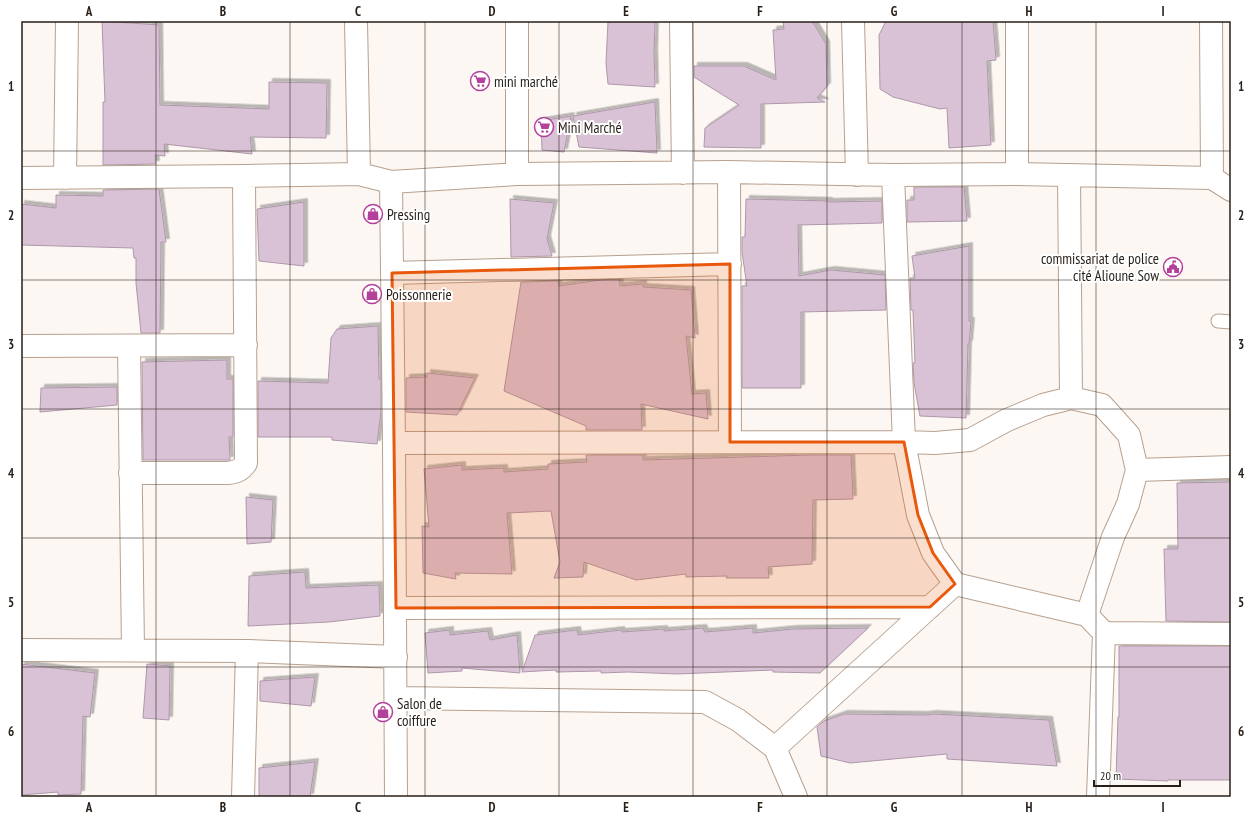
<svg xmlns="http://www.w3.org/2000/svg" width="1252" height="818" font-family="'PT Sans Narrow',sans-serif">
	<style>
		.building { fill: #d9c2d6; stroke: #ad97a9; filter: url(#shadow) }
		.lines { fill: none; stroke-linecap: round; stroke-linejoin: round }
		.service-casing { stroke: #b7a08e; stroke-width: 15 }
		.minor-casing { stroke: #b7a08e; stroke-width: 24 }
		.service { stroke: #fff; stroke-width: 13 }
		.minor { stroke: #fff; stroke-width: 22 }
		.marked { fill: #e8590c; fill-opacity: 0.2; stroke: #e8590c; stroke-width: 3; stroke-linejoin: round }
		.grid { fill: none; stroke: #281f18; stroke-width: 1; stroke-opacity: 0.55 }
		.labels { text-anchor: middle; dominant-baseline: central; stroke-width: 4; stroke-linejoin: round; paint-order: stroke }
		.poi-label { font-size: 15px; fill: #281f18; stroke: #fff; text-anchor: start }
		.neatline { fill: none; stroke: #281f18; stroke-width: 1.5 }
		.grid-label { font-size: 13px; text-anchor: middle; font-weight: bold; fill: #281f18 }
	</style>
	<defs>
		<filter id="shadow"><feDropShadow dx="3.5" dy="-3.5" stdDeviation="0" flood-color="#0004"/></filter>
	</defs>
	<rect width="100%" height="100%" fill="#fcf7f3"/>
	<!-- building -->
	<path class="building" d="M 102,21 L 159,25 L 160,105 L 269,109 L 269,82 L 327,83 L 326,138 L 250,137 L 252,154 L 164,144 L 165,156 L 155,155 L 156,164 L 103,165 L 103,102 L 105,102 Z
		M 608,21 L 655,21 L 654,52 L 655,87 L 608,84 L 606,63 Z
		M 783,21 L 812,21 L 826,44 L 827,86 L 817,98 L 825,102 L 761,104 L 761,148 L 704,147 L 705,128 L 739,105 L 694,77 L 694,66 L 744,66 L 776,80 L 773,30 L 784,29 Z
		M 886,21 L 993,21 L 996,60 L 987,61 L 991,145 L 949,148 L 947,108 L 940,109 L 893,97 L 880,89 L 879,35 Z
		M 655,102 L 657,153 L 579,147 L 573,116 Z
		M 571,116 L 564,152 L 542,150 L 541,121 Z
		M 914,187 L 964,187 L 967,221 L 907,222 L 907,200 L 914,200 Z
		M 159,189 L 166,242 L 161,242 L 160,333 L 141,333 L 136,283 L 136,258 L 134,258 L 133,248 L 21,245 L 21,204 L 56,208 L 56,195 L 103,196 L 103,190 Z
		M 510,199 L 554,203 L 547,239 L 552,256 L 511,257 Z
		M 746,199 L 829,201 L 829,202 L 882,201 L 882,223 L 798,225 L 799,276 L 831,270 L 885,275 L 886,310 L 801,312 L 801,388 L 742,388 L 742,286 L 747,286 L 742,252 L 742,237 L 745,237 Z
		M 304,202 L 304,266 L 259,261 L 257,209 Z
		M 969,246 L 969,321 L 971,321 L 969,344 L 968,344 L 966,418 L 920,416 L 914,383 L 913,363 L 915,363 L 913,310 L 911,310 L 910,278 L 915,278 L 912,256 Z
		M 619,279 L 620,286 L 643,284 L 643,287 L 691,290 L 695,338 L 686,336 L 692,394 L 706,393 L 708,419 L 641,404 L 642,430 L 586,430 L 586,426 L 504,391 L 521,282 L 558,281 L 559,286 L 600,280 Z
		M 378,326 L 379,379 L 381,379 L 381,411 L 377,444 L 332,440 L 332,437 L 258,437 L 258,381 L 328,383 L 331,338 L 337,329 Z
		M 227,360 L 227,379 L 233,379 L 233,437 L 229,437 L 230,460 L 143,460 L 142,362 Z
		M 427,373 L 475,378 L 457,415 L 406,412 L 406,378 L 427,377 Z
		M 117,387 L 117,405 L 40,412 L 41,388 Z
		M 586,455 L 643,455 L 643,460 L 811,455 L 851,455 L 853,499 L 813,500 L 812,564 L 768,567 L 769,578 L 726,578 L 727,576 L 686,577 L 686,574 L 636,580 L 584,562 L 583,577 L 554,578 L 560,562 L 551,511 L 507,513 L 512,574 L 455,573 L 456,579 L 423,573 L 422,526 L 429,527 L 424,469 L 462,465 L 462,470 L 504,468 L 504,472 L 548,469 L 548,464 L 587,462 Z
		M 1231,482 L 1231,622 L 1166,621 L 1164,549 L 1178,549 L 1177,483 Z
		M 246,497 L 273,500 L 271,542 L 247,544 Z
		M 305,572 L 306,588 L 379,585 L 380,616 L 329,622 L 248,626 L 249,576 Z
		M 703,628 L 705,632 L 753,628 L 753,633 L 793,629 L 868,628 L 820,673 L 773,672 L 773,670 L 677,674 L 628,672 L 601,673 L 601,671 L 556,672 L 556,670 L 522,672 L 535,635 L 577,630 L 578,635 L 621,630 L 622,632 L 664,629 L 664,631 Z
		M 450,630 L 450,635 L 488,631 L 490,640 L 517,635 L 520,673 L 462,668 L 462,671 L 428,673 L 425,633 Z
		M 1119,646 L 1231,646 L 1231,780 L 1168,780 L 1168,781 L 1116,779 L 1118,717 L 1119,717 Z
		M 21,664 L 95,673 L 90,717 L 83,716 L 81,794 L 58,795 L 58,792 L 21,795 Z
		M 147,664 L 170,666 L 169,720 L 143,718 Z
		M 315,677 L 311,706 L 260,701 L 260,681 Z
		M 844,714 L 925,715 L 933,714 L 1049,720 L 1057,766 L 947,759 L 947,754 L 850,763 L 821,756 L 817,727 L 824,721 Z
		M 315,762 L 310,797 L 259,797 L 259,768 Z"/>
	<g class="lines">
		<!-- service casing -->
		<g class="service-casing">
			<path id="service" d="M 1218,321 L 1231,322"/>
		</g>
		<!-- minor casing -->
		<g class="minor-casing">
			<path id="minor" d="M 356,21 L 359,174
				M 517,21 L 517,174
				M 681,21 L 683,173
				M 853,21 L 857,175
				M 1211,21 L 1212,178
				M 729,172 L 730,442
				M 1017,174 L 1017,21
				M 893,175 L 904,442 L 918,515 L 933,553 L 955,584 L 1087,615 L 1104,633 L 1098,797
				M 1069,175 L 1071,398
				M 21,178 L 244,176 L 359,174 L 391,182 L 517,174 L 729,172 L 893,175 L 1017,174 L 1212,178 L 1231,190
				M 65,178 L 67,21
				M 391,182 L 394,443 L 396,797
				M 392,273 L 730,264
				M 21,346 L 246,345
				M 129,346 L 133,650
				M 394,443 L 904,442 L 935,443 L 970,440 L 1007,420 L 1043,405 L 1071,398 L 1102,405 L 1129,435 L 1137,470 L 1128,504 L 1113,537 L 1087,615
				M 1137,470 L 1231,467
				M 130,473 L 228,473 C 237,472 241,470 246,463 L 244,176
				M 396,608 L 930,607
				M 1104,633 L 1231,634
				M 21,650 L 247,651 L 396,657
				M 396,698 L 705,702 L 738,720 L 775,748 L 796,797
				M 775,748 L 955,584
				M 243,797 L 247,651"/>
		</g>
		<!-- service -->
		<use href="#service" class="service"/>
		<!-- minor -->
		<use href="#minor" class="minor"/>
	</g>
	<!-- marked area -->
	<path class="marked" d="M 730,264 L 730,442 L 904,442 L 918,515 L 933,553 L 955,584 L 930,607 L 396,608 L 392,273 Z"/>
	<!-- grid -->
	<path class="grid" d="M 156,21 L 156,797M 290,21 L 290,797M 425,21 L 425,797M 559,21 L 559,797M 693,21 L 693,797M 827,21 L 827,797M 962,21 L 962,797M 1096,21 L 1096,797M 21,151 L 1231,151M 21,280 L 1231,280M 21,409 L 1231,409M 21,538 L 1231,538M 21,667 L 1231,667"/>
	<!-- icons -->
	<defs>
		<g id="supermarket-ring" transform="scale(1)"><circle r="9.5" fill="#fff" stroke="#b3409a" stroke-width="1.5"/><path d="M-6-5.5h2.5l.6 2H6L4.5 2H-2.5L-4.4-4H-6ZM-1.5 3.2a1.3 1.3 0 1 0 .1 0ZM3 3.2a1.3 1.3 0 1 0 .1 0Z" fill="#b3409a"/></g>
		<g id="shop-ring" transform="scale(1)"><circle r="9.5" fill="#fff" stroke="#b3409a" stroke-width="1.5"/><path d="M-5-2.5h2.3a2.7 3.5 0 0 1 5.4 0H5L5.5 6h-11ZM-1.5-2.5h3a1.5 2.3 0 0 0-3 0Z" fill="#b3409a"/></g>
		<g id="civic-ring" transform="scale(1)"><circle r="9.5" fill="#fff" stroke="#b3409a" stroke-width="1.5"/><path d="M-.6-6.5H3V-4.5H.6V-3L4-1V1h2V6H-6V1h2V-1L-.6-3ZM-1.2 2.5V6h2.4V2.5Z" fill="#b3409a"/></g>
	</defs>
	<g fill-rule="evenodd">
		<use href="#supermarket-ring" x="480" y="81"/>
		<use href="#supermarket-ring" x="544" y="127"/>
		<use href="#shop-ring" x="373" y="214"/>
		<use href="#civic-ring" x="1173" y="267"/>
		<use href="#shop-ring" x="372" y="294"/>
		<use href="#shop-ring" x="383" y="712"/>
	</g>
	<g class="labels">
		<!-- poi labels -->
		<g class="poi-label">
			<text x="494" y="81">mini marché</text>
			<text x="558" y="127">Mini Marché</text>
			<text x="387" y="214">Pressing</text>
			<text x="1159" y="258" text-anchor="end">commissariat de police<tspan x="1159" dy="17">cité Alioune Sow</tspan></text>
			<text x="386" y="294">Poissonnerie</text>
			<text x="397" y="703">Salon de<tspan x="397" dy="17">coiffure</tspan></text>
		</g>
	</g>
	<!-- border -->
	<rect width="1252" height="818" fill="none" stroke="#ffffff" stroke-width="44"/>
	<!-- scale -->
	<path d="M1094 780v6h86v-6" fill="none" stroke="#281f18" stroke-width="2"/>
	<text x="1100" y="780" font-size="12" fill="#281f18" stroke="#ffffff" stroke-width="3" paint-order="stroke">20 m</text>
	<rect x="22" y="22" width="1208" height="774" class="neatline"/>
	<g class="grid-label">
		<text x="89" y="16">A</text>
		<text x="223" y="16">B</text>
		<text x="358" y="16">C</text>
		<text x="492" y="16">D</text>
		<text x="626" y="16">E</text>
		<text x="760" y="16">F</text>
		<text x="894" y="16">G</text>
		<text x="1029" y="16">H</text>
		<text x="1163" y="16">I</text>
		<text x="11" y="91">1</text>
		<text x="1241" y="91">1</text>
		<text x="11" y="220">2</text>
		<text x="1241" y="220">2</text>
		<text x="11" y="349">3</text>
		<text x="1241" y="349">3</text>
		<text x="11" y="478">4</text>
		<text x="1241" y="478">4</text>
		<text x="11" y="607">5</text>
		<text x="1241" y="607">5</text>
		<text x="11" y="736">6</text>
		<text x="1241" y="736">6</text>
		<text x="89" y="812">A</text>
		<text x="223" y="812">B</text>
		<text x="358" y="812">C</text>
		<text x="492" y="812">D</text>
		<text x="626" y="812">E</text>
		<text x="760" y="812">F</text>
		<text x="894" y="812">G</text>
		<text x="1029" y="812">H</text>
		<text x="1163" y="812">I</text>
	</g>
</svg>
